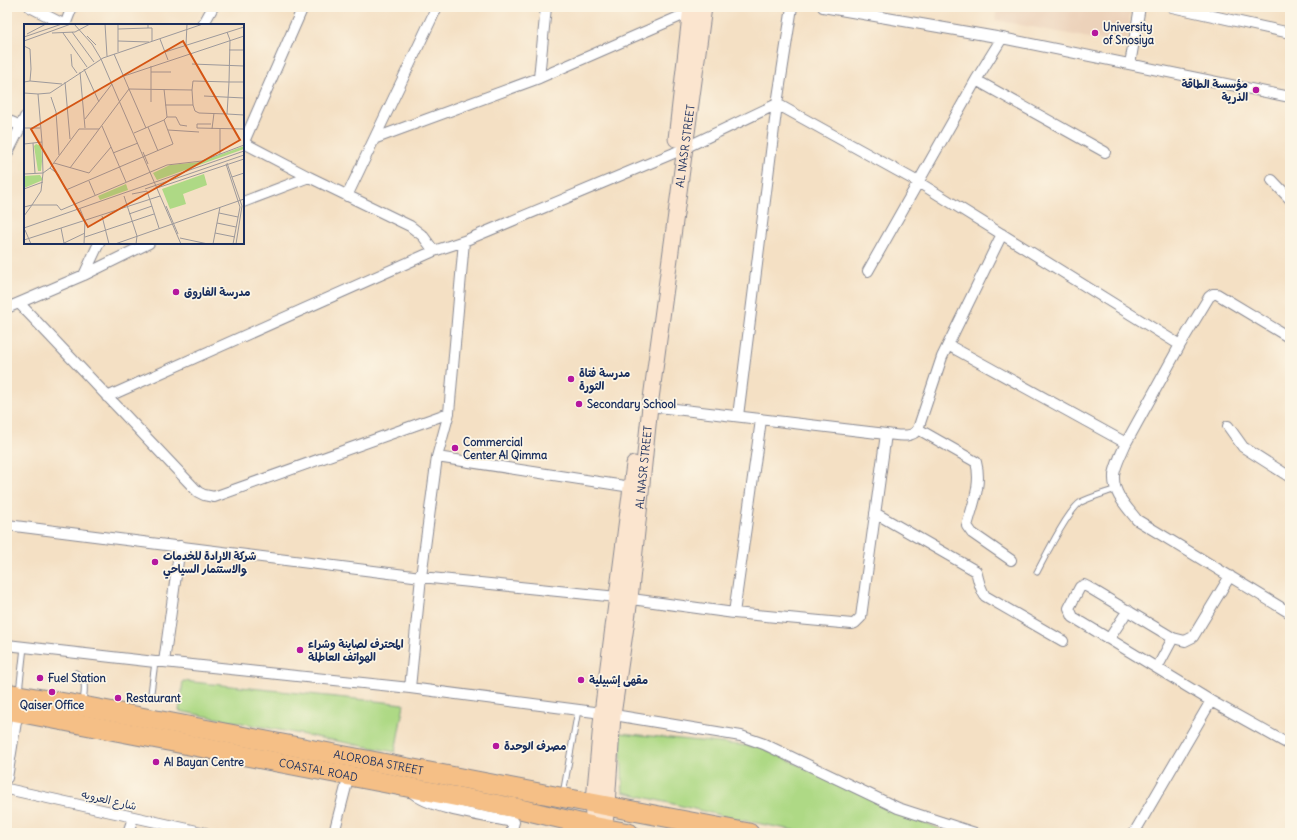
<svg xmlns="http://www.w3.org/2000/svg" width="1297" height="840" font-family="Delius,'Playpen Sans Arabic',sans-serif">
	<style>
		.built { fill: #ecd2ba }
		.green { fill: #aed985; stroke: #648472 }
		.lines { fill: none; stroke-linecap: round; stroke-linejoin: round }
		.lane-casing { stroke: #888891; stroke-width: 7 }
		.street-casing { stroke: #888891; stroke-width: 12 }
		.secondary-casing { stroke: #888891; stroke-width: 17 }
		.highway-casing { stroke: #888891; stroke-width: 21 }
		.lane { stroke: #fff; stroke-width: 5 }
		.street { stroke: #fff; stroke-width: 10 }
		.secondary { stroke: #fbe5cf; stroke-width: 15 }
		.highway { stroke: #f5bf86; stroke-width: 19 }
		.poi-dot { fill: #b5179e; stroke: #fcf5e5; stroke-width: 1.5 }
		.labels { text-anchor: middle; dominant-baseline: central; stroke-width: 3.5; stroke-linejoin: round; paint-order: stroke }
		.poi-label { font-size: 11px; font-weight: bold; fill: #1b2f5e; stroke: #fcf5e5; text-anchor: start }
		.street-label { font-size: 11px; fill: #1b2f5e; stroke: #fcf5e5 }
		.inset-road { fill: none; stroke: #9d999b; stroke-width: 1 }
		.view { fill: #d45514; fill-opacity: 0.15; stroke: #d45514; stroke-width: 2 }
		.inset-edge { fill: none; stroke: #1b2f5e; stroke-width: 2 }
	</style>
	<rect width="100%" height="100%" fill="#fcf5e5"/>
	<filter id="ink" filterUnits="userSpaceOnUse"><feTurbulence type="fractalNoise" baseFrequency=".025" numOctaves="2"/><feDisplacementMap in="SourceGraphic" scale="8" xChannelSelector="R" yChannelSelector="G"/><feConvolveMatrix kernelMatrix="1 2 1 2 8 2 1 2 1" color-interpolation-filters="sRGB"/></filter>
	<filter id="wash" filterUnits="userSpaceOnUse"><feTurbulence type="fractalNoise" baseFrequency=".012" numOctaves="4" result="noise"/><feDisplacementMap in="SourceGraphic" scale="16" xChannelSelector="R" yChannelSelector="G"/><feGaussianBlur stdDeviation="0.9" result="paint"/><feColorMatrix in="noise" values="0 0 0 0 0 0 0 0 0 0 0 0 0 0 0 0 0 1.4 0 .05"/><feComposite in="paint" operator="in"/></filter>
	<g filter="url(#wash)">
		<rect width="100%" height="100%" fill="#f4e0c4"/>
		<!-- built -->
		<path class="built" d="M 997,7 L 1131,7 L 1127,45 L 995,20 Z"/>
		<!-- green -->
		<path class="green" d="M 183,681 L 404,704 L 395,752 L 179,711 Z
			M 620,733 L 760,747 L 948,833 L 808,833 L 736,819 L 623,792 Z"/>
	</g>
	<g filter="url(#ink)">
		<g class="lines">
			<!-- lane casing -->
			<g class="lane-casing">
				<path id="lane" d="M 1037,572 C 1045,557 1068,510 1081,502 C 1091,497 1105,493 1116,489
					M 76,673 C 88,682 84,690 83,703
					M 19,692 L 24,647
					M 151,693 L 155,662
					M 563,794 L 578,710"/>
			</g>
			<!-- street casing -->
			<g class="street-casing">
				<path id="street" d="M 30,7 L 65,25
					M 823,7 L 1002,38 L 1290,97
					M 1172,7 L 1290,33
					M 65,25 L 72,7
					M 203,25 L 213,7
					M 1130,64 L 1140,7
					M 539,78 L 546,7
					M 976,80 L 1105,152
					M 7,120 L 21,126 L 25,117
					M 376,138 L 539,78 L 690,12
					M 244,143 L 309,177
					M 243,144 L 303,7
					M 7,154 L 21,126
					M 1272,180 L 1290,199
					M 347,196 L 437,7
					M 243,202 L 309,177 L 410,226 L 423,236 L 434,251
					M 868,271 L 976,80 L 1002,38
					M 84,275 L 99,243
					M 19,303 L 198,492 L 204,495 L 214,497 L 449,413
					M 7,308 L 84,275 L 149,243
					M 948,345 L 1126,443 L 1180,345
					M 107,397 L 434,251 L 464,241 L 674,153 L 777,104 L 792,7
					M 738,416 L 777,104 L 918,182 L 1180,345 L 1209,297 L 1213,294 L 1217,294 L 1290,338
					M 1228,426 L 1243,447 L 1290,477
					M 918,429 L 976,462 C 982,484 973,504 967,526 L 972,533 L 1011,560
					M 886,434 C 897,435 912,439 918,429 L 942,357 L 1002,234
					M 1126,443 C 1123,450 1114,468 1114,476 C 1113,494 1127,507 1137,520 L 1290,613
					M 437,457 L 631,487
					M 875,513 L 976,571 C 979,581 979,586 985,596 L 1063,641
					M 7,525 L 421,577 L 617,597 L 734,613 L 852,624 L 855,623 L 861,617 L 886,434 L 650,406
					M 734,613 L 761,420
					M 1173,638 L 1088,587 L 1084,585 L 1080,587 L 1069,608 L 1073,617 L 1211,701 L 1290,745
					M 1109,639 L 1128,610
					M 7,645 L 155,662 L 164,662 L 410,688 L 602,713 L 741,736 L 764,744 L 898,808 L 975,833
					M 164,662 L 180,546
					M 1157,668 L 1173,638 L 1185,641 L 1193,637 L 1230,576
					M 410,688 L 421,577 L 437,457 L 449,413 L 464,241
					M 7,778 L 18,709
					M 7,789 L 206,833
					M 412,792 C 428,809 489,817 514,822 L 511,833
					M 128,833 L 133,818
					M 334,833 L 349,775
					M 1134,833 L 1211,701"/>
			</g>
			<!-- secondary casing -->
			<g class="secondary-casing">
				<g id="secondary">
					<path d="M 676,139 L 691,7"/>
					<path d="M 591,833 L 602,713 L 634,464"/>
					<path id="s1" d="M 604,833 L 607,805 L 613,715 L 630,599 L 650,406 L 704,7"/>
				</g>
			</g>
			<!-- highway casing -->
			<g class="highway-casing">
				<g id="highway">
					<path id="s2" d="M 7,693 L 83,706 L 749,833"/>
					<path id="s3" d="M 7,710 L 516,808 L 592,826 L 629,833"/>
				</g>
			</g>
			<!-- lane -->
			<use href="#lane" class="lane"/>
			<!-- street -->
			<use href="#street" class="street"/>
			<!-- secondary -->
			<use href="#secondary" class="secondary"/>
			<!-- highway -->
			<use href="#highway" class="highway"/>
		</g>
	</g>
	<!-- markers -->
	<g class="poi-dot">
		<circle cx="1095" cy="33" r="4"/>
		<circle cx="1256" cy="90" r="4"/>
		<circle cx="176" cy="292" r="4"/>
		<circle cx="571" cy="379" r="4"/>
		<circle cx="579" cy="404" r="4"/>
		<circle cx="455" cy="448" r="4"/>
		<circle cx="155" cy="562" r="4"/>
		<circle cx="300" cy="650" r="4"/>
		<circle cx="40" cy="678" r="4"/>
		<circle cx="581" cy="680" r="4"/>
		<circle cx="52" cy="692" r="4"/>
		<circle cx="118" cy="698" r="4"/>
		<circle cx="496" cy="746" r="4"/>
		<circle cx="156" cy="762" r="4"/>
	</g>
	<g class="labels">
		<!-- poi labels -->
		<g class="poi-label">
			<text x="1103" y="27">University<tspan x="1103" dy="13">of Snosiya</tspan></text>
			<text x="1248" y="84" text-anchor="end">مؤسسة الطاقة<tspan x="1248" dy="13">الذرية</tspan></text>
			<text x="184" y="292">مدرسة الفاروق</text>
			<text x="579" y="373">مدرسة فتاة<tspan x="579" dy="13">الثورة</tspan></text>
			<text x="587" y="404">Secondary School</text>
			<text x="463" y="442">Commercial<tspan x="463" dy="13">Center Al Qimma</tspan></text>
			<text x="163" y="556">شركة الارادة للخدمات<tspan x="163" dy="13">والاستثمار السياحي</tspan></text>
			<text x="308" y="644">المحترف لصاينة وشراء<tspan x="308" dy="13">الهواتف العاطلة</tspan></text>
			<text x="48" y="678">Fuel Station</text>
			<text x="589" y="680">مقهى إشبيلية</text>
			<text x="126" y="698">Restaurant</text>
			<text x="52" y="705" text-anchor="middle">Qaiser Office</text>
			<text x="504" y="746">مصرف الوحدة</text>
			<text x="164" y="762">Al Bayan Centre</text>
		</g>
		<!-- street labels -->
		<g class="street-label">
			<text stroke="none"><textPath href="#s1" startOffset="692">AL NASR STREET</textPath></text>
			<text stroke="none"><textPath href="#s1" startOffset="368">AL NASR STREET</textPath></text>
			<text stroke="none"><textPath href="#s2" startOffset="378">ALOROBA STREET</textPath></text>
			<text stroke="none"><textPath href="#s3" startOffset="317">COASTAL ROAD</textPath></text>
			<text transform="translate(109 800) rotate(13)">شارع العروبه</text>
		</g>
	</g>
	<!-- overview -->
	<g transform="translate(24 24)">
		<rect width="220" height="220" fill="#f4e0c4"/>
		<path d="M 12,120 L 17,122 L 18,137 L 17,147 L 14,147 L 10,122 ZM 220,122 L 220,125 L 133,156 L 129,149 L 146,141 L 176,138 ZM 180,150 L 183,161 L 159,170 L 162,180 L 146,185 L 138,165 ZM 0,152 L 16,151 L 19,156 L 0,164 ZM 102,160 L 104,166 L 76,176 L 74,172 Z" fill="#aed985"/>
		<path class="inset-road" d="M 50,0 L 68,20 L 77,35 L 157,220M 81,0 L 83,32M 94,0 L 94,28M 124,0 L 124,4 L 128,4 L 128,17M 94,5 L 124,4M 48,8 L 70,38M 28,9 L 51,8 L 66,0M 39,9 L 63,43M 3,10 L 22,0M 63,12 L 72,21M 0,13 L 38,0M 136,15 L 144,36M 0,17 L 47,0M 94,17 L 125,18M 162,21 L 163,0M 0,22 L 6,25 L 7,45 L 6,57 L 0,58M 205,26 L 220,26M 141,28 L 220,3M 47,30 L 48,42 L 53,49M 168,40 L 220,42M 127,42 L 127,78M 60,45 L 75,78M 56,48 L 61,104M 127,48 L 147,48M 100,52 L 220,12M 6,57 L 38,60M 41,58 L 46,115M 0,69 L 14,70M 180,72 L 220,74M 27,73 L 32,88 L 35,131M 141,81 L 169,81 L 168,66M 169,81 L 171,87 L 175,89 L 203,90 L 205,58 L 220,58M 203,90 L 220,91M 143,93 L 152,93 L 156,101 L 163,102M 61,95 L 88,60M 140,96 L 143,93 L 140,65M 187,100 L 173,100 L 173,104 L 220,105M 78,102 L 102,158M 124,103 L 134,127M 0,104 L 16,104M 122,104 L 105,65 L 168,66 L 169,57 L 205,58 L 206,16 L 203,8M 188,105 L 190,89M 144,106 L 175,108M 9,119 L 11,149M 0,120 L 18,118 L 14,70 L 26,69 L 79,34 L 179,0M 119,128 L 124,140M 89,129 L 114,119M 196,130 L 196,105M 30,139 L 65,149 L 87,123M 203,139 L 218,182 L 212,220M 202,140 L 216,183 L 209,220M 26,144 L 34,150 L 42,166 L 149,120 L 140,96 L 110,109M 46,144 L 105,65 L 90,30M 0,150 L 19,149 L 18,118M 208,153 L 220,149M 65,157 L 71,171M 133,164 L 220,135M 0,165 L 19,158M 121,165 L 220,131M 108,170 L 123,167 L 135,204M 100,172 L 113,212 L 112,220M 142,182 L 154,210M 0,183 L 8,181 L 17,167 L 19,149 L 26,144 L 55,105 L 75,105M 56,185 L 61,197 L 60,220M 195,189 L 214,193M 105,190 L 128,182M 0,192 L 8,181 L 33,181 L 37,186 L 143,141 L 178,137 L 220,121M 78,192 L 85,220M 193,199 L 212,203M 0,204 L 220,127M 37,204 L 40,219M 1,206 L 7,220M 191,209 L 211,213M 61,213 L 130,190M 156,214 L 184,220M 0,216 L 136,172M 38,220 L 61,209M 91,220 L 220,175M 189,220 L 196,183"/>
		<path class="view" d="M 159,17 L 216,116 L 64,203 L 7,105 Z"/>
		<rect width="220" height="220" class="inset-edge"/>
	</g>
	<!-- margin -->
	<rect width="1297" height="840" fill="none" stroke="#fcf5e5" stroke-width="24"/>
</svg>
